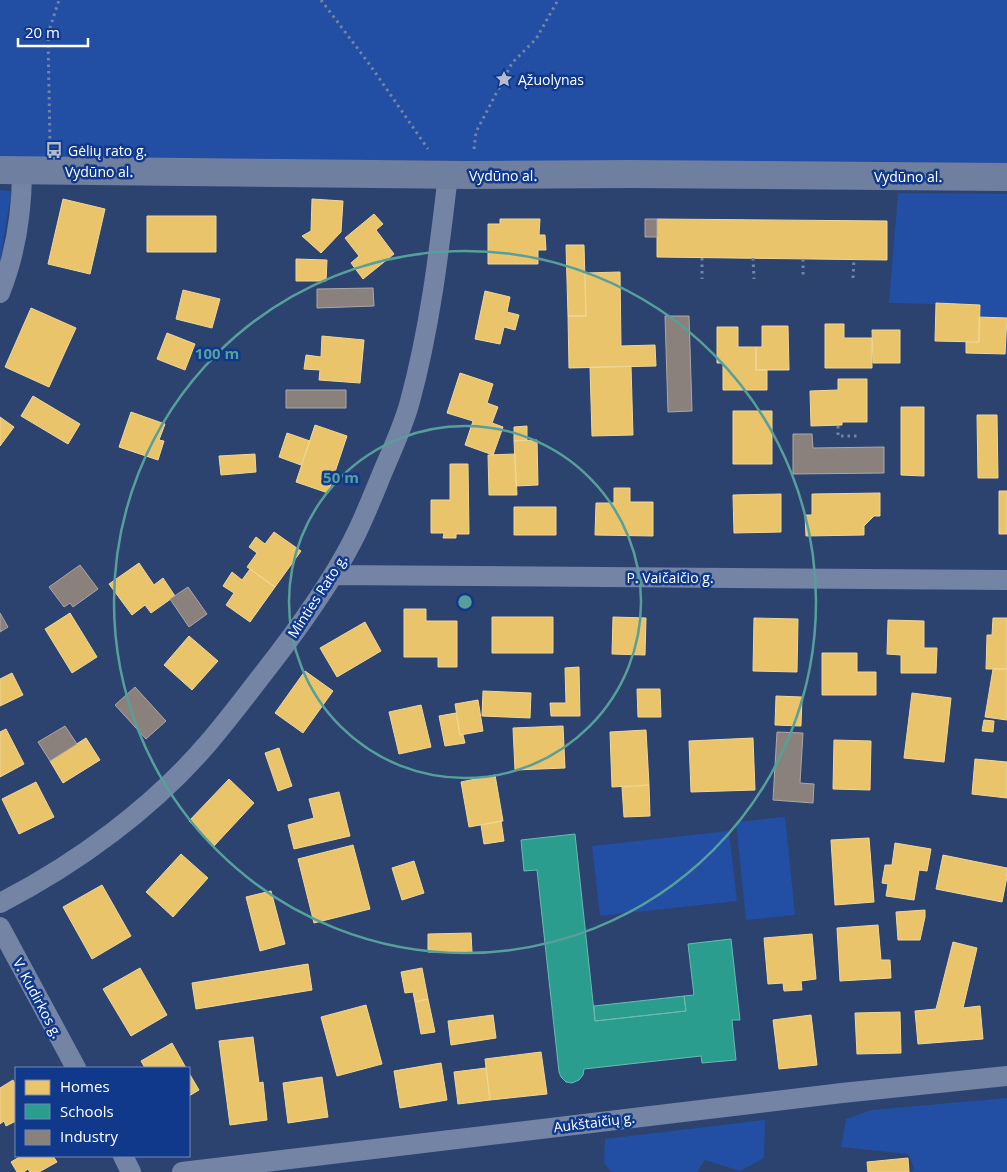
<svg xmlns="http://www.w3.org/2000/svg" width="1007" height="1172" font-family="'Open Sans',sans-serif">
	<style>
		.green { fill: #224ea4 }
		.homes { fill: #e9c46a; stroke: #f0d697 }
		.schools { fill: #2a9d8f; stroke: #6abab1 }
		.industry { fill: #8a817c; stroke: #ada7a3 }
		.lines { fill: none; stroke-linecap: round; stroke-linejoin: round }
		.path { stroke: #7384a4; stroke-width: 3; stroke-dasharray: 2.5 4; stroke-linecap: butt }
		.street { stroke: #7384a4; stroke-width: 20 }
		.secondary { stroke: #6f7fa0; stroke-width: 28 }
		.ring { fill: none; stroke: #579f9a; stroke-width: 2.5 }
		.labels { text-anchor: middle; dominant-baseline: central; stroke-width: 5; stroke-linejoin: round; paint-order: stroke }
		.poi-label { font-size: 14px; fill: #fff; stroke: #10398c; text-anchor: start }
		.street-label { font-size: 14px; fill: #fff; stroke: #10398c }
		.centre { fill: #579f9a; stroke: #10398c; stroke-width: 2.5 }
		.ring-label { font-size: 15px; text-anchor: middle; font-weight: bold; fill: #579f9a; stroke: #10398c; stroke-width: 5; stroke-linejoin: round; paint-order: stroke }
	</style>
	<rect width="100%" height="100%" fill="#2c4370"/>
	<!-- green -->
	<path class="green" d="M 0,0 L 1007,0 L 1007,164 L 0,158 Z
		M 0,190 L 10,191 L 11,193 L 0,262 Z
		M 898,193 L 1007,194 L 1007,358 L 1005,354 L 1007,319 L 979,317 L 980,305 L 889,303 Z
		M 785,817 L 795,915 L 746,920 L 736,822 Z
		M 729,831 L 737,901 L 600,916 L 592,846 Z
		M 1007,1098 L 1007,1172 L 912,1172 L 914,1168 L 908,1154 L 841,1147 L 846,1119 L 872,1110 Z
		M 765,1120 L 764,1158 L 740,1171 L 705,1160 L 697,1172 L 611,1172 L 604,1163 L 605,1139 Z"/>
	<!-- homes -->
	<path class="homes" d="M 63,199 L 105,209 L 90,274 L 48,264 Z
		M 312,199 L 343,201 L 341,232 L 321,253 L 302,236 L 311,231 Z
		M 374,214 L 383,224 L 376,230 L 394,254 L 363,279 L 351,263 L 359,256 L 345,238 Z
		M 147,216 L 216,216 L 216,252 L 147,252 Z
		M 500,219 L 540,219 L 539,235 L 545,235 L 546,250 L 538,250 L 538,264 L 488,264 L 488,224 L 500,224 Z
		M 657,219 L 887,221 L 887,260 L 657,257 Z
		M 566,245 L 584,245 L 586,316 L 568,316 Z
		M 296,259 L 327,260 L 326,281 L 296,281 Z
		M 620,272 L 621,346 L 655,345 L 656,366 L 569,368 L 568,316 L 586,316 L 585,273 Z
		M 183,290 L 220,299 L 212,328 L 176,319 Z
		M 485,291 L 510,297 L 507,312 L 519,315 L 515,330 L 504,327 L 500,344 L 475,339 Z
		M 936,303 L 980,305 L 979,342 L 935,341 Z
		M 31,308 L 76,328 L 49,387 L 5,367 Z
		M 979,317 L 1007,318 L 1005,354 L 966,353 L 966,342 L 979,342 Z
		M 825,324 L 844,324 L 844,338 L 872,338 L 872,368 L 825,368 Z
		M 762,326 L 788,326 L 789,370 L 756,370 L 756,347 L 762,347 Z
		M 717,327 L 738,327 L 738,347 L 756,347 L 756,370 L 767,370 L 767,390 L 723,390 L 723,363 L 717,363 Z
		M 872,330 L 900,330 L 900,363 L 873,363 Z
		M 167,333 L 195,344 L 185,370 L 157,359 Z
		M 322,336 L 364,340 L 360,383 L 319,380 L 320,370 L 304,369 L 306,355 L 321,357 Z
		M 631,366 L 633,435 L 592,436 L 590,367 Z
		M 460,373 L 493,384 L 487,403 L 498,407 L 492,423 L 503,427 L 493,455 L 465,445 L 473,421 L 447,413 Z
		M 838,379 L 867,379 L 867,422 L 842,422 L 842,425 L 811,426 L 810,391 L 838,390 Z
		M 33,396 L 80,424 L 68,444 L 21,416 Z
		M 901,407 L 924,407 L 924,476 L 901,475 Z
		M 733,411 L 772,411 L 772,464 L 733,464 Z
		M 131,412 L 165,424 L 159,440 L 164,441 L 158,460 L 119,447 Z
		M 977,415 L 997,415 L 998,478 L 978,478 Z
		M 0,417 L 14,427 L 0,446 Z
		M 315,425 L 347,436 L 328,493 L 296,482 Z
		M 527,426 L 527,440 L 514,441 L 514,427 Z
		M 287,433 L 310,441 L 301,465 L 279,457 Z
		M 537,440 L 538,485 L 516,486 L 514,441 Z
		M 255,454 L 256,472 L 221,475 L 219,456 Z
		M 515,454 L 517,495 L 489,495 L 488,455 Z
		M 450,464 L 468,464 L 469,534 L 456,534 L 456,538 L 443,538 L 444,533 L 431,533 L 431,500 L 450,500 Z
		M 614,488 L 630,488 L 630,502 L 653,502 L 653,536 L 595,535 L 596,503 L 614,503 Z
		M 999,491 L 1007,491 L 1007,534 L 999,534 Z
		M 880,493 L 880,516 L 874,516 L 864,526 L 864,535 L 806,536 L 805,515 L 812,515 L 812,494 Z
		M 781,494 L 781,532 L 734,533 L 733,495 Z
		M 514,507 L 556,507 L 556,535 L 514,535 Z
		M 274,532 L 301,551 L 275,587 L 247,567 L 257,553 L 249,547 L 256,537 L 265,544 Z
		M 139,563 L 154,585 L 163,578 L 175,596 L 151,613 L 145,605 L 132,615 L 109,584 Z
		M 250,569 L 275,587 L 250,622 L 226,605 L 234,593 L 223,586 L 232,572 L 242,580 Z
		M 404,609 L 426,609 L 426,621 L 457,621 L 457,667 L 438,667 L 438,657 L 404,657 Z
		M 70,613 L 97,657 L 72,673 L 45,629 Z
		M 492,617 L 553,617 L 553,653 L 492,653 Z
		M 613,617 L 646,618 L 645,655 L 612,654 Z
		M 754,618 L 798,619 L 797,672 L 753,671 Z
		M 993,618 L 1007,618 L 1007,669 L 986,669 L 987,635 L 992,635 Z
		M 888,620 L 924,621 L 924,648 L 937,648 L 936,673 L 901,673 L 901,655 L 887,654 Z
		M 365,622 L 381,651 L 337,677 L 320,648 Z
		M 189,636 L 218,661 L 192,690 L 164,665 Z
		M 822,653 L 857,653 L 857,672 L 876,672 L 876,695 L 822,695 Z
		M 579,667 L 580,716 L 551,716 L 550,703 L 566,703 L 565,668 Z
		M 993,669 L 1007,669 L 1007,720 L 985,717 Z
		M 305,671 L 333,691 L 303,733 L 275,713 Z
		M 12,673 L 23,695 L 0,706 L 0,679 Z
		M 637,689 L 660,689 L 661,717 L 638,717 Z
		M 483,691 L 531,693 L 530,718 L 482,716 Z
		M 912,693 L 951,698 L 944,762 L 904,758 Z
		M 776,696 L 802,697 L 801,726 L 775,725 Z
		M 478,700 L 483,731 L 460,735 L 455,704 Z
		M 421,705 L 431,747 L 399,754 L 389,712 Z
		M 456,713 L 460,735 L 463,735 L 465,743 L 445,746 L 439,716 Z
		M 984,720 L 994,721 L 993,732 L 982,731 Z
		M 563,726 L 565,768 L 515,770 L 513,728 Z
		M 6,729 L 24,764 L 0,777 L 0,732 Z
		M 646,730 L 649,785 L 612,787 L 610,732 Z
		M 86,738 L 100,760 L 63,783 L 50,761 Z
		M 753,738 L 755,790 L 691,792 L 689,741 Z
		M 834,740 L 871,741 L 870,790 L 833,789 Z
		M 279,748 L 292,786 L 278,791 L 265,753 Z
		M 975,759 L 1007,762 L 1007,798 L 972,794 Z
		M 495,775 L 503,821 L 469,827 L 461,782 Z
		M 229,779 L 254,803 L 214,846 L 189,821 Z
		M 36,782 L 54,817 L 19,834 L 2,799 Z
		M 649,785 L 650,816 L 624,817 L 622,787 Z
		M 339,792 L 350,836 L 294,849 L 288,825 L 314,818 L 309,799 Z
		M 501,821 L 504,841 L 484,844 L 481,825 Z
		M 869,838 L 874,902 L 835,905 L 831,840 Z
		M 895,843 L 931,849 L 927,871 L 919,870 L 914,900 L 886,896 L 888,884 L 882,883 L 885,865 L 892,865 Z
		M 353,845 L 370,909 L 314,923 L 298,859 Z
		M 181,854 L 208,878 L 173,917 L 146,892 Z
		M 943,855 L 1007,868 L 1007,877 L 1002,902 L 936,889 Z
		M 414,861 L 424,893 L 402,900 L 392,868 Z
		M 102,885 L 131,936 L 92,959 L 63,907 Z
		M 271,891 L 285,944 L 260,951 L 246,897 Z
		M 925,910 L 925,917 L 920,940 L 898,940 L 896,912 Z
		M 878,925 L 881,960 L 890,960 L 891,978 L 840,981 L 837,928 Z
		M 471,933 L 472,952 L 428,952 L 428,934 Z
		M 812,934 L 816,979 L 801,981 L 802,990 L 784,991 L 783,983 L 768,984 L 764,938 Z
		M 953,942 L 977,948 L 963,1008 L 980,1006 L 983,1039 L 918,1044 L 915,1011 L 936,1009 Z
		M 308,964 L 312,990 L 196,1009 L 192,983 Z
		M 140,968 L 167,1015 L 131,1036 L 103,989 Z
		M 422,968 L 428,999 L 415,1002 L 413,992 L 405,993 L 401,972 Z
		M 428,999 L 435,1032 L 421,1034 L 415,1002 Z
		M 366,1005 L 382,1064 L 337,1076 L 321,1017 Z
		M 900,1012 L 901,1053 L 857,1054 L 855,1013 Z
		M 493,1015 L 496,1038 L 451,1045 L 448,1021 Z
		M 811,1015 L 817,1065 L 779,1069 L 773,1020 Z
		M 253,1037 L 259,1083 L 263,1082 L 267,1120 L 230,1125 L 219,1041 Z
		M 172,1043 L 186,1068 L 145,1068 L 141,1061 Z
		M 541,1052 L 547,1094 L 490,1100 L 485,1059 Z
		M 441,1063 L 447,1100 L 400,1108 L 394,1071 Z
		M 486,1068 L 490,1100 L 458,1104 L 454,1072 Z
		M 189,1073 L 199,1090 L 189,1096 Z
		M 322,1077 L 328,1117 L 288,1123 L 283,1083 Z
		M 13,1080 L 16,1086 L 16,1121 L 6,1126 L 4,1121 L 0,1124 L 0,1088 Z
		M 21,1156 L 53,1156 L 57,1162 L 39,1172 L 30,1172 L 28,1169 L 24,1172 L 17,1172 L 11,1162 Z
		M 908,1158 L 909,1172 L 868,1172 L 867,1162 Z"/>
	<!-- schools -->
	<path class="schools" d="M 575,834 L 595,1021 L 686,1011 L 684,996 L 694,995 L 688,944 L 731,939 L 740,1020 L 732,1020 L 736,1060 L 702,1063 L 701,1056 L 584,1069 L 583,1075 L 579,1080 L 572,1083 L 566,1082 L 561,1077 L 559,1072 L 537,870 L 524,871 L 521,840 Z
		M 684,996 L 686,1011 L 595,1021 L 594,1006 Z"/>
	<!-- industry -->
	<path class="industry" d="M 645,219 L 657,219 L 657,237 L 645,237 Z
		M 373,288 L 374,306 L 317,308 L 317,289 Z
		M 665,316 L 689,316 L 692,411 L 668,412 Z
		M 286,390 L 346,390 L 346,408 L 286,408 Z
		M 793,434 L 812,434 L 813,448 L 884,447 L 884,473 L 793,474 Z
		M 80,565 L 98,589 L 73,607 L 70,603 L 64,607 L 49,587 Z
		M 188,587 L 207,614 L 189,627 L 170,599 Z
		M 0,613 L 8,627 L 0,632 Z
		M 135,687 L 166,721 L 146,739 L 115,705 Z
		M 65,726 L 77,744 L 50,761 L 38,742 Z
		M 777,732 L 803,733 L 800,783 L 814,784 L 813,803 L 773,800 Z"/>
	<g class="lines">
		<!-- path -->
		<path class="path" d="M 321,0 L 370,65 L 428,149
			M 50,145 L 48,34 L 59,0
			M 474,149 L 476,132 L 512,63 L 536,39 L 558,0
			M 702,258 L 702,279
			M 753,258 L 754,279
			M 803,259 L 803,278
			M 853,278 L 854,259
			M 838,426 L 838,436 L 857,436"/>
		<!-- street -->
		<path class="street" d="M 0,293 C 16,253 22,213 22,170
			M 333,575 L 1007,580
			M 0,903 C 76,864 153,808 209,742 C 226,722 243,700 259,679 C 293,636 327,590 352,542 C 363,521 372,498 381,476 C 391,452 402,429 409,405 C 430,329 439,252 448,175
			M 0,927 L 76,1068
			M 123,1156 L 131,1172
			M 182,1172 L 842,1093 L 1007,1076"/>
		<!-- secondary -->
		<path class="secondary" d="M 0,170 L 471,175 L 630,174 L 1007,177"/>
	</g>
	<!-- distance rings -->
	<g class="ring">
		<circle cx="465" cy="602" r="176"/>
		<circle cx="465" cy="602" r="351"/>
	</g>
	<!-- icons -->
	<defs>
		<g id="sight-bare" transform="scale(1.35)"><path d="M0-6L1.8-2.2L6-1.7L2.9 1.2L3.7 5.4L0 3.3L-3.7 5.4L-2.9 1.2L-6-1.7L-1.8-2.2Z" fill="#b5bdcd" stroke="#10398c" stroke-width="2.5" paint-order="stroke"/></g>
		<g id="bus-bare" transform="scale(1.35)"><path d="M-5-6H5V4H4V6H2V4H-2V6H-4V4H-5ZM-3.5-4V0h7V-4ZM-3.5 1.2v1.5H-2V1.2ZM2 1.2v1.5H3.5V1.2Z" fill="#b5bdcd" stroke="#10398c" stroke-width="2.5" paint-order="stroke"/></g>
	</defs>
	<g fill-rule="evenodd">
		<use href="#sight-bare" x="504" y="79"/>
		<use href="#bus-bare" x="54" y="150"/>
	</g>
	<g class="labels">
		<!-- poi labels -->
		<g class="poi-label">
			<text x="518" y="79">Ąžuolynas</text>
			<text x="68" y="150">Gėlių rato g.</text>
		</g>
		<!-- street labels -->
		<g class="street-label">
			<text x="99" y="171">Vydūno al.</text>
			<text x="503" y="175">Vydūno al.</text>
			<text x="908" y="176">Vydūno al.</text>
			<text x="670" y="577">P. Vaičaičio g.</text>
			<text transform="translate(317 596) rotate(-57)">Minties Rato g.</text>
			<text transform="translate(38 998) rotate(62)">V. Kudirkos g.</text>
			<text transform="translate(594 1122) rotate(-7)">Aukštaičių g.</text>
		</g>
	</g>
	<circle cx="465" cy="602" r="8" class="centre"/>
	<g class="ring-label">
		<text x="217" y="359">100 m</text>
		<text x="341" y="483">50 m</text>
	</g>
	<!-- legend -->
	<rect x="15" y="1067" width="175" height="90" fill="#10398c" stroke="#7088ba"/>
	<rect x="25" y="1080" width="25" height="15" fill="#e9c46a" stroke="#7088ba"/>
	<text x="60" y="1092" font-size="15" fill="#ffffff">Homes</text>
	<rect x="25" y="1104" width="25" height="15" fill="#2a9d8f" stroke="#7088ba"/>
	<text x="60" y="1117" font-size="15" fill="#ffffff">Schools</text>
	<rect x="25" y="1130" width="25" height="15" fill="#8a817c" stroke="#7088ba"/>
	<text x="60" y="1142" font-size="15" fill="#ffffff">Industry</text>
	<!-- scale -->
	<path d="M18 38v8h70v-8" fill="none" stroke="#ffffff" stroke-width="2.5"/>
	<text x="25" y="38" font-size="15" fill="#ffffff" stroke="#10398c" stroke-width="4" paint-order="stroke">20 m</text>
</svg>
